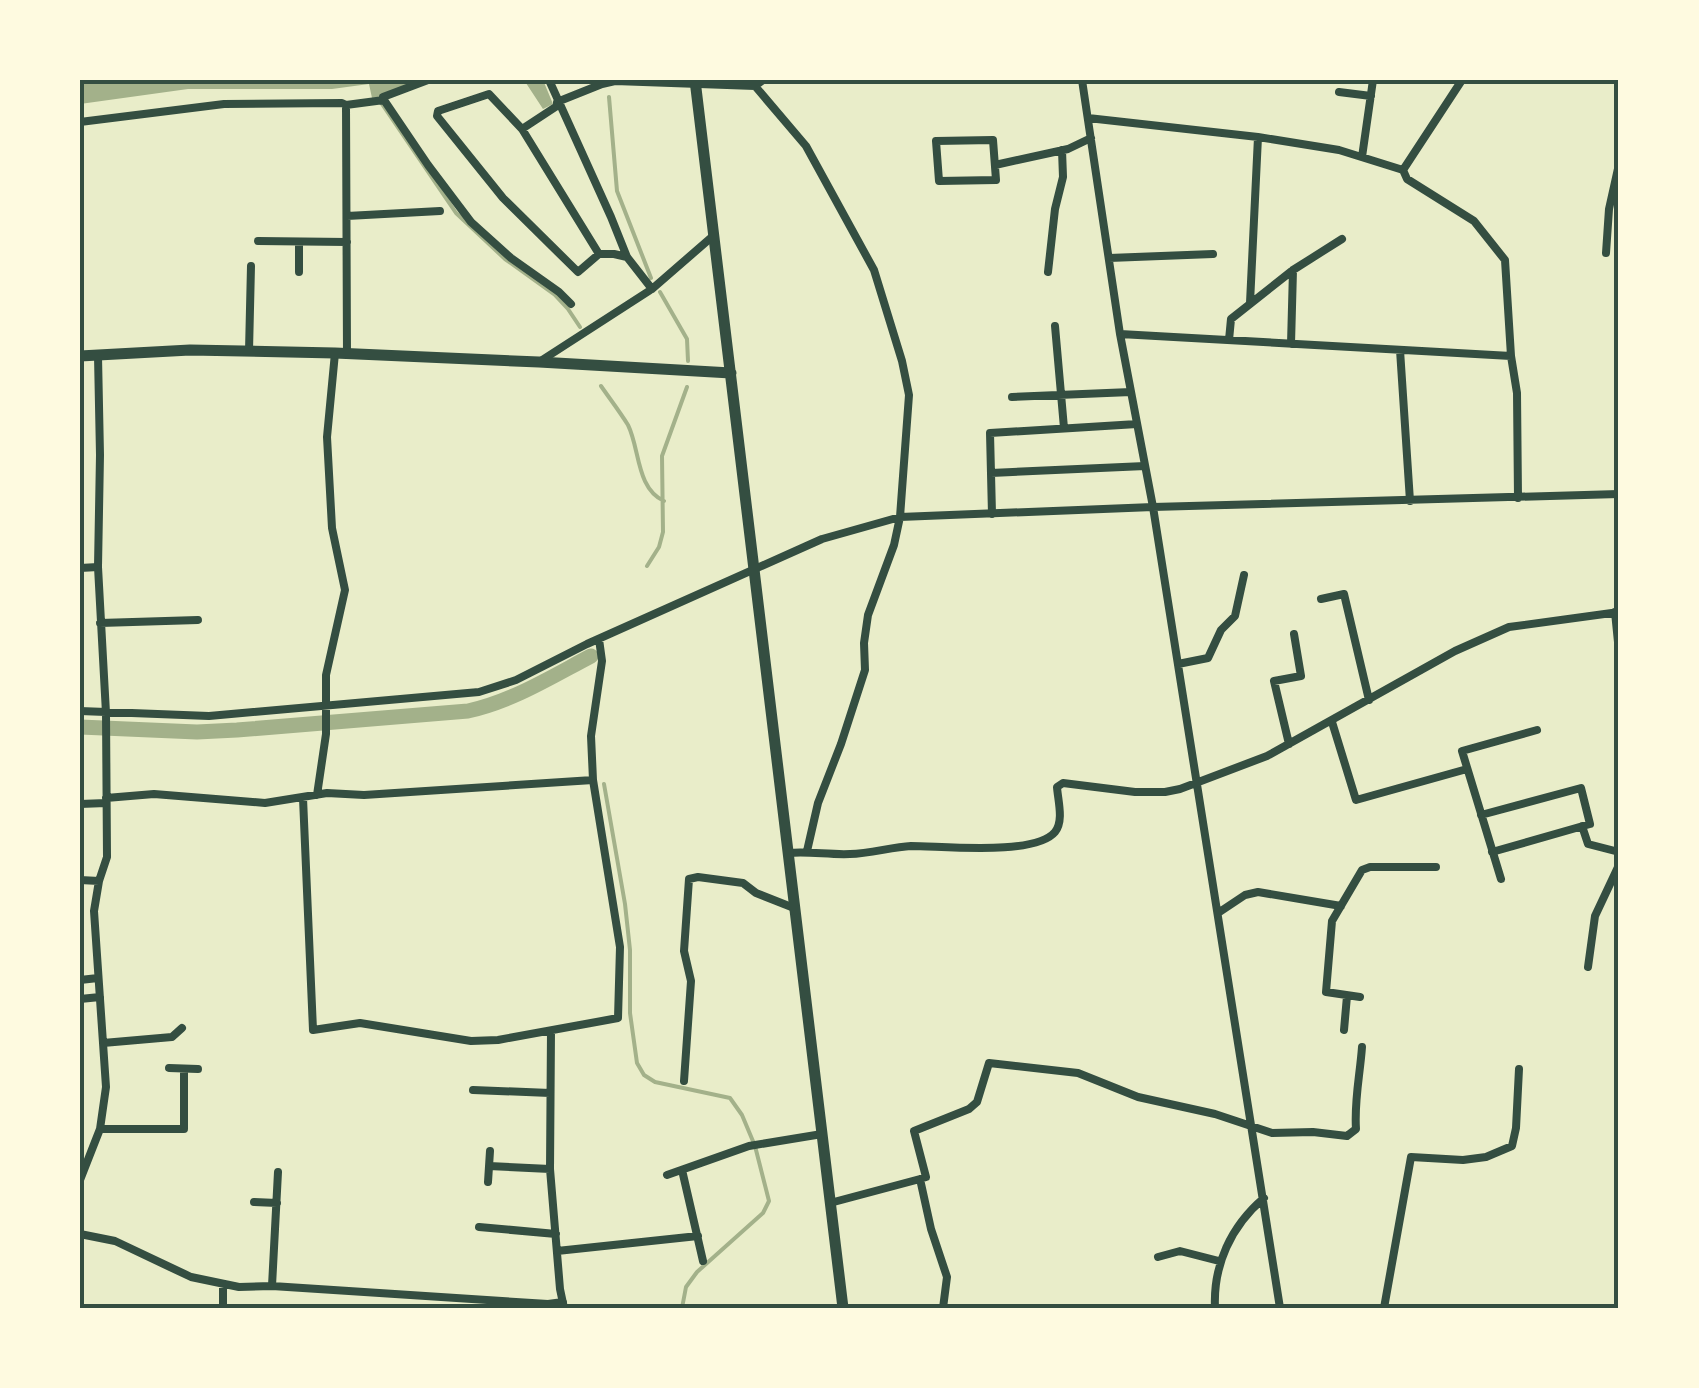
<svg xmlns="http://www.w3.org/2000/svg" width="1699" height="1388" font-family="Bitter,serif">
	<style>
		.water { fill: #a3b18a }
		.lines { fill: none; stroke-linecap: round; stroke-linejoin: round }
		.stream { stroke: #a3b18a; stroke-width: 4 }
		.canal { stroke: #a3b18a; stroke-width: 15 }
		.minor { stroke: #344e41; stroke-width: 8 }
		.secondary { stroke: #344e41; stroke-width: 11 }
		.neatline { fill: none; stroke: #344e41; stroke-width: 4 }
	</style>
	<rect width="100%" height="100%" fill="#e9edc9"/>
	<!-- water -->
	<path class="water" d="M 80,80 L 422,80 L 381,97 L 372,98 L 369,84 L 332,89 L 188,89 L 80,104 Z
		M 524,80 L 543,80 L 553,104 L 543,109 Z"/>
	<g class="lines">
		<!-- stream -->
		<path class="stream" d="M 609,97 L 617,191 L 651,278
			M 382,104 L 456,213 L 505,259 L 554,294 L 568,309 L 580,327
			M 660,292 L 687,339 L 688,361
			M 601,386 C 610,399 620,412 628,425 C 640,449 636,488 664,501
			M 647,566 L 659,547 L 663,532 L 662,456 L 687,387
			M 604,784 L 625,904 L 630,950 L 630,1013 L 637,1063 L 644,1075 L 655,1082 L 730,1098 L 742,1115 L 755,1146 L 769,1201 L 763,1213 L 697,1272 L 686,1287 L 682,1308"/>
		<!-- canal -->
		<path class="canal" d="M 80,727 L 197,732 L 237,730 L 468,711 C 513,701 551,677 591,656"/>
		<!-- minor -->
		<path class="minor" d="M 549,80 L 611,217 L 627,257 L 652,289
			M 1082,80 L 1120,334 L 1153,507 L 1280,1308
			M 755,86 L 806,146 L 874,270 L 902,361 L 909,395 L 900,517 L 894,545 L 868,615 L 864,643 L 865,670 L 841,744 L 818,803 L 807,851
			M 1339,92 L 1371,96
			M 384,100 L 428,165 L 471,222 L 511,258 L 559,292 L 571,304
			M 346,105 L 384,100 L 383,97 L 428,80
			M 1088,118 L 1258,137 L 1339,150 L 1403,170 L 1407,179 L 1474,221 L 1505,260 L 1511,356 L 1517,393 L 1518,498
			M 80,122 L 224,104 L 342,103 L 346,105 L 347,354
			M 522,129 L 557,106 L 557,102 L 602,84 L 615,81 L 755,86 L 763,80
			M 993,140 L 996,180 L 939,181 L 936,141 Z
			M 1362,157 L 1373,80
			M 995,165 L 1068,149 L 1091,138
			M 1403,170 L 1462,80
			M 347,216 L 440,211
			M 258,241 L 347,242
			M 1606,253 L 1609,209 L 1619,164
			M 599,254 L 578,272 L 503,198 L 437,116 L 438,111 L 489,94 L 522,129 L 599,254 L 614,254 L 627,257
			M 1109,258 L 1213,254
			M 299,272 L 299,242
			M 1048,272 L 1055,209 L 1063,177 L 1062,150
			M 1250,303 L 1258,137
			M 1055,326 L 1064,428
			M 1120,334 L 1511,356
			M 1229,340 L 1231,319 L 1293,270 L 1342,239
			M 1291,344 L 1293,270
			M 1400,350 L 1410,501
			M 249,351 L 251,266
			M 539,362 L 652,289 L 713,236
			M 1012,397 L 1131,392
			M 991,473 L 1145,466
			M 992,514 L 990,433 L 1137,424
			M 80,568 L 98,567
			M 1321,599 L 1344,594 L 1369,700
			M 1615,612 L 1619,652
			M 100,623 L 198,620
			M 1178,664 L 1208,658 L 1221,630 L 1235,616 L 1244,575
			M 80,711 L 209,716 L 479,692 L 516,680 L 587,644 L 822,539 L 900,517 L 1153,507 L 1619,494
			M 1332,722 L 1356,800 L 1467,769
			M 1289,744 L 1274,681 L 1301,676 L 1294,634
			M 317,795 L 326,734 L 326,675 L 345,590 L 332,528 L 327,437 L 335,353
			M 106,798 L 154,794 L 265,803 L 327,793 L 364,795 L 593,780
			M 303,798 L 313,1030 L 360,1023 L 471,1041 L 498,1040 L 618,1018 L 620,947 L 593,780 L 591,736 L 602,661 L 599,639
			M 80,804 L 106,803
			M 1481,815 L 1581,788 L 1590,824 L 1492,852
			M 1582,826 L 1588,844 L 1619,852
			M 788,853 C 809,851 829,855 850,854 C 870,854 891,847 911,846 C 943,846 1035,856 1055,832 C 1064,821 1058,801 1057,787 L 1063,783 L 1135,792 L 1165,792 L 1180,789 L 1267,756 L 1455,651 L 1509,627 L 1619,612
			M 1501,879 L 1462,751 L 1537,730
			M 80,880 L 99,881
			M 1218,913 L 1245,895 L 1258,892 L 1341,906
			M 1588,967 L 1595,916 L 1619,865
			M 80,980 L 98,978
			M 1360,997 L 1326,992 L 1332,921 L 1362,870 L 1370,867 L 1436,867
			M 80,999 L 100,997
			M 1344,1030 L 1347,996
			M 551,1031 L 550,1169 L 560,1289 L 564,1308
			M 103,1043 L 172,1037 L 182,1028
			M 169,1068 L 198,1069
			M 684,1081 L 691,981 L 684,951 L 689,879 L 698,877 L 743,883 L 756,893 L 794,908
			M 473,1090 L 550,1093
			M 100,1129 L 184,1129 L 184,1069
			M 489,1166 L 550,1169
			M 682,1170 L 703,1261
			M 667,1175 L 749,1146 L 822,1134
			M 920,1179 L 926,1177 L 914,1131 L 969,1109 L 977,1102 L 989,1063 L 1078,1073 L 1138,1097 L 1215,1114 L 1272,1133 L 1313,1132 L 1347,1136 L 1356,1129 C 1354,1101 1360,1075 1362,1047
			M 80,1180 L 100,1129 L 106,1087 L 94,911 L 99,881 L 107,857 L 106,713 L 98,567 L 100,455 L 98,356
			M 488,1182 L 490,1151
			M 254,1202 L 277,1203
			M 830,1203 L 920,1179 L 931,1229 L 947,1277 L 943,1308
			M 479,1227 L 556,1234
			M 80,1234 L 115,1241 L 191,1277 L 239,1287 L 272,1286 L 548,1304 L 563,1302
			M 557,1251 L 698,1236
			M 1158,1257 L 1180,1251 L 1219,1261
			M 272,1286 L 278,1172
			M 223,1308 L 223,1284
			M 1215,1308 C 1213,1265 1231,1226 1264,1198
			M 1384,1308 L 1411,1157 L 1463,1160 L 1486,1157 L 1512,1146 L 1516,1128 L 1519,1069"/>
		<!-- secondary -->
		<path class="secondary" d="M 695,80 L 843,1308
			M 80,356 L 190,350 L 335,353 L 539,362 L 731,373"/>
	</g>
	<!-- border -->
	<rect width="1699" height="1388" fill="none" stroke="#fefae0" stroke-width="165"/>
	<rect x="82" y="82" width="1534" height="1224" class="neatline"/>
</svg>
